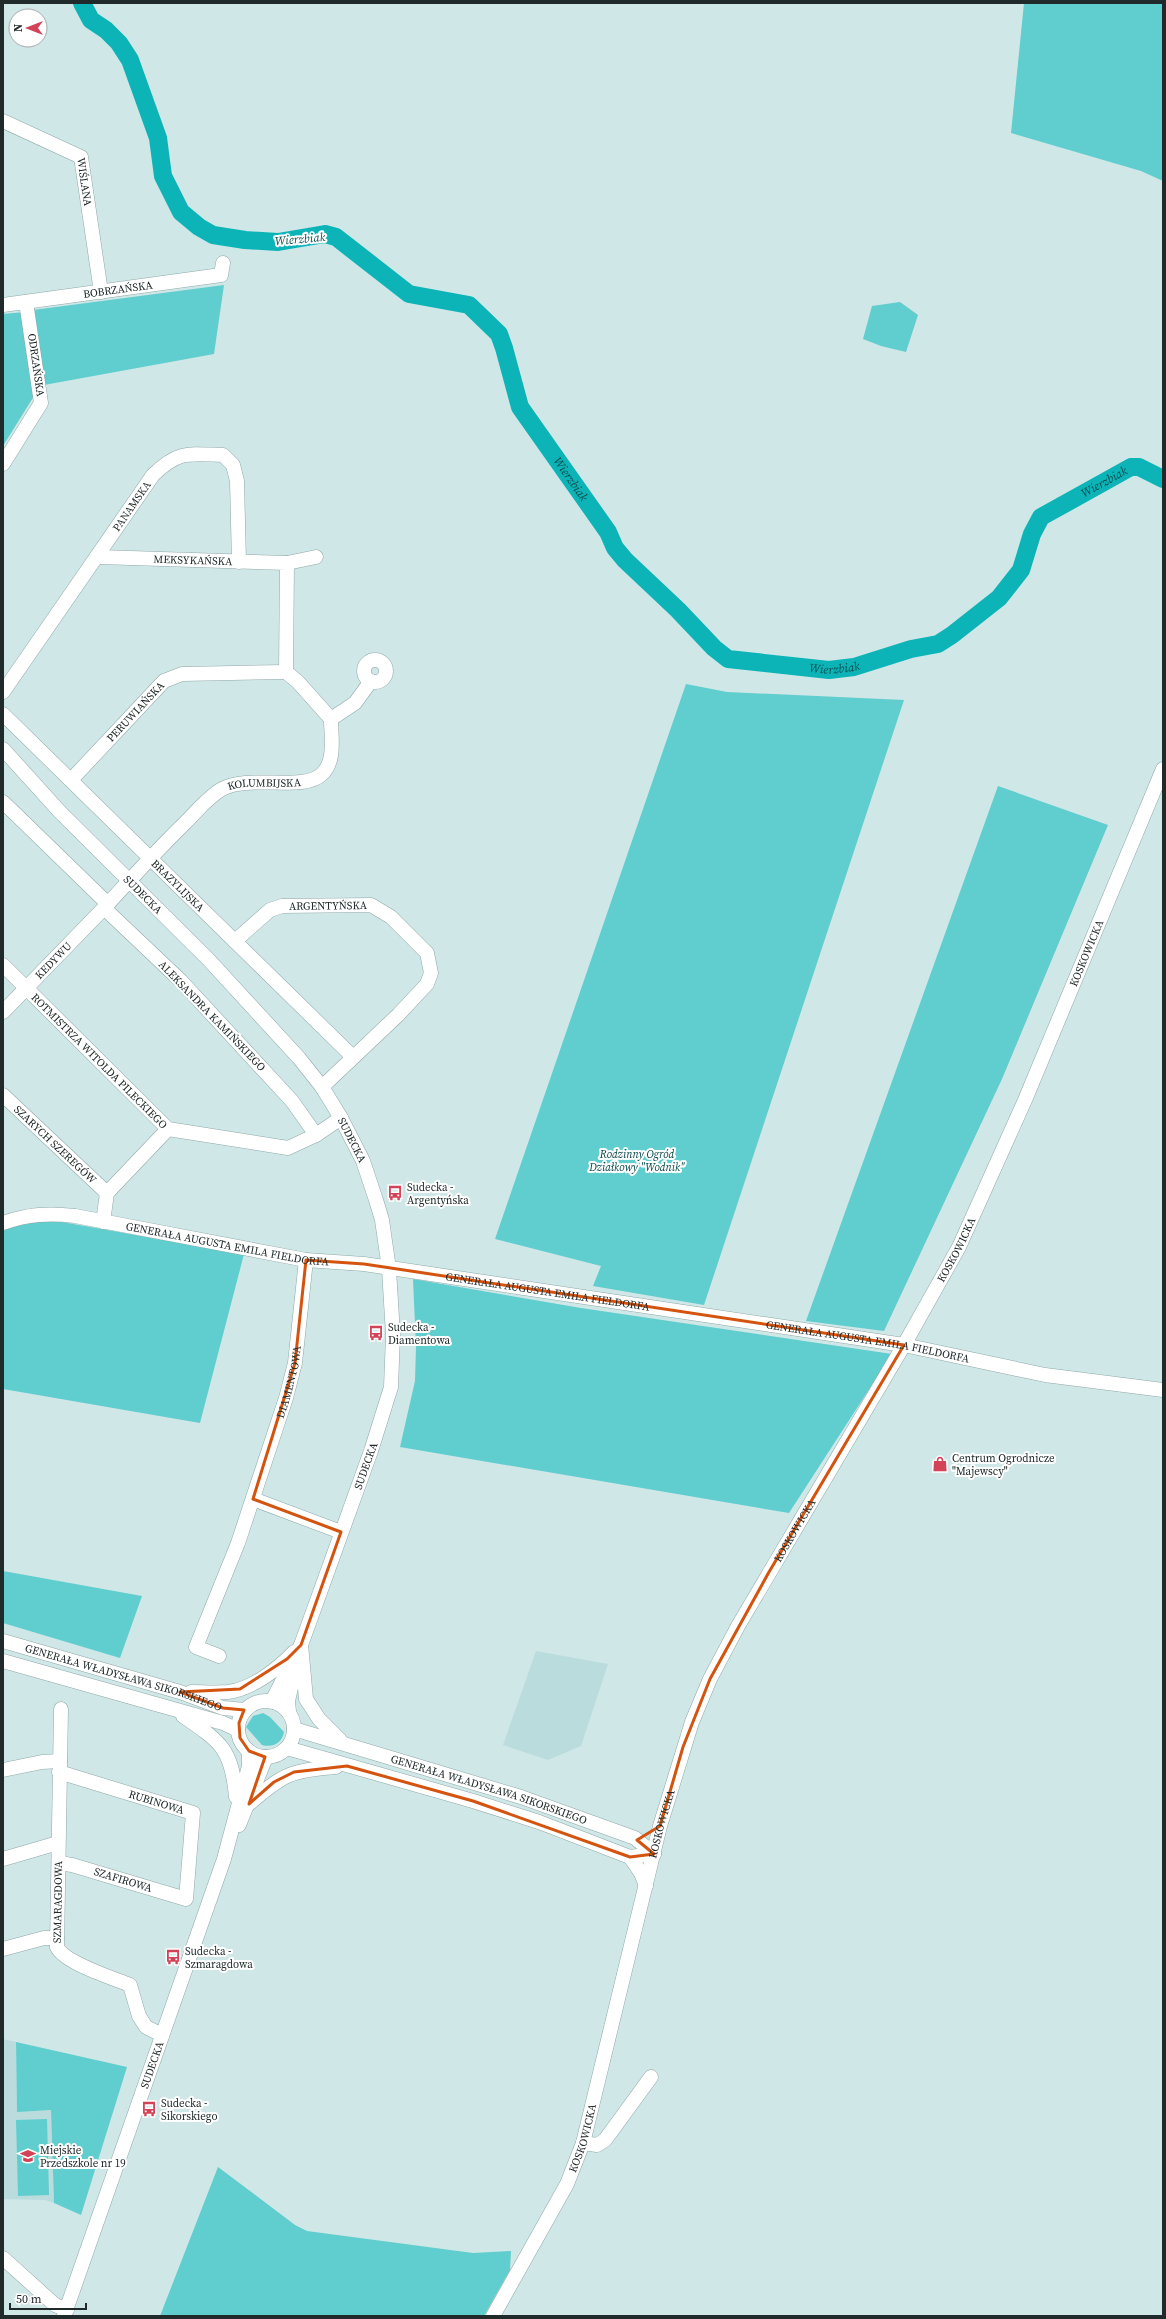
<svg xmlns="http://www.w3.org/2000/svg" width="1166" height="2319" font-family="'Source Serif 4',serif">
	<style>
		.built { fill: #bbdcdc }
		.green { fill: #60cdce }
		.lines { fill: none; stroke-linecap: round; stroke-linejoin: round }
		.river { stroke: #0cb4b7; stroke-width: 18 }
		.minor-casing { stroke: #90a8a8; stroke-width: 15 }
		.minor { stroke: #fff; stroke-width: 14 }
		.marked { fill: none; stroke: #d4540f; stroke-width: 3; stroke-linejoin: round }
		.labels { text-anchor: middle; dominant-baseline: central; stroke-width: 4; stroke-linejoin: round; paint-order: stroke }
		.street-label { font-size: 11px; fill: #202a2a; stroke: #fff }
		.park-label { font-size: 11px; font-style: italic; fill: #034546; stroke: #fff }
		.poi-label { font-size: 11px; fill: #202a2a; stroke: #fff; text-anchor: start }
		.water-label { font-size: 12px; font-style: italic; fill: #0e4c4d; stroke: #fff }
	</style>
	<rect width="100%" height="100%" fill="#cfe7e7"/>
	<!-- built -->
	<path class="built" d="M 536,1651 L 608,1664 L 581,1746 L 548,1760 L 503,1745 Z
		M 3,2039 L 16,2042 L 17,2111 L 51,2110 L 54,2203 L 45,2200 L 3,2199 Z"/>
	<!-- green -->
	<path class="green" d="M 1024,3 L 1163,3 L 1163,181 L 1141,171 L 1011,133 Z
		M 224,285 L 214,354 L 44,385 L 33,310 Z
		M 900,302 L 918,315 L 906,352 L 881,346 L 863,339 L 872,306 Z
		M 24,312 L 34,396 L 3,446 L 3,314 Z
		M 686,684 L 727,692 L 904,700 L 704,1305 L 593,1286 L 601,1266 L 495,1239 Z
		M 998,786 L 1108,825 L 1002,1079 L 884,1331 L 806,1321 Z
		M 39,1218 L 244,1254 L 200,1423 L 3,1389 L 3,1229 Z
		M 413,1279 L 581,1308 L 892,1354 L 789,1513 L 400,1447 L 415,1381 L 416,1347 Z
		M 3,1571 L 142,1596 L 120,1658 L 3,1623 Z
		M 263,1713 L 270,1717 L 284,1732 C 282,1743 273,1748 262,1745 L 246,1727 L 253,1716 Z
		M 16,2042 L 127,2067 L 81,2215 L 54,2203 L 51,2110 L 17,2112 Z
		M 47,2119 L 49,2195 L 18,2196 L 16,2120 Z
		M 218,2167 L 295,2225 L 307,2231 L 473,2253 L 511,2251 L 510,2270 L 484,2316 L 160,2316 Z"/>
	<g class="lines">
		<!-- river -->
		<path class="river" id="s1" d="M 82,3 L 91,20 L 106,30 L 119,43 L 130,60 L 158,138 L 163,176 L 181,212 L 199,227 L 213,235 L 245,240 L 278,242 L 325,234 L 336,237 L 409,294 L 469,305 L 499,334 L 504,348 L 520,407 L 608,532 L 615,548 L 625,560 L 678,610 L 714,648 L 728,659 L 829,670 L 854,667 L 911,649 L 938,644 L 952,635 L 999,598 L 1021,570 L 1032,534 L 1041,517 L 1131,467 L 1139,467 L 1163,479"/>
		<!-- minor casing -->
		<g class="minor-casing">
			<g id="minor">
				<path id="s2" d="M 3,121 L 81,157 L 101,292"/>
				<path id="s3" d="M 3,305 L 221,275 L 223,263"/>
				<path d="M 3,464 L 41,403 L 26,302"/>
				<path id="s4" d="M 99,557 L 287,563 L 286,672"/>
				<path d="M 287,563 L 316,557"/>
				<circle cx="375" cy="671" r="11"/>
				<path d="M 286,672 L 298,682 L 331,719"/>
				<path id="s5" d="M 3,692 L 153,475 C 179,450 188,454 223,455 L 233,465 L 237,481 L 239,562"/>
				<path id="s6" d="M 3,714 L 353,1057"/>
				<path id="s7" d="M 3,749 L 60,812 L 208,959 L 299,1058 L 322,1087 L 341,1118 L 363,1161 L 376,1200 L 382,1220 L 389,1269 L 393,1335 L 391,1387 L 371,1451 L 301,1645 L 272,1701"/>
				<path id="s8" d="M 71,780 L 164,681 L 182,674 L 286,672"/>
				<path d="M 3,802 L 108,904"/>
				<path id="s9" d="M 236,940 L 270,910 L 282,906 L 371,905 L 391,917 L 427,953 L 431,973 L 427,984 L 398,1015 L 322,1087"/>
				<path id="s10" d="M 3,965 L 168,1129 L 288,1148 L 316,1135 L 341,1118"/>
				<path id="s11" d="M 3,1012 L 104,908"/>
				<path id="s12" d="M 3,1095 L 107,1193 L 168,1129"/>
				<path id="s13" d="M 316,1135 L 292,1101 L 181,981 L 104,908 C 131,879 157,850 186,822 C 197,811 208,797 222,789 C 249,774 304,792 322,774 C 336,761 331,736 331,719 L 355,703 L 371,681"/>
				<path d="M 103,1222 L 107,1193"/>
				<path id="s14" d="M 3,1223 C 28,1214 49,1213 75,1216 L 306,1260 L 364,1264 L 904,1345 L 1045,1375 L 1163,1390"/>
				<path d="M 253,1499 L 341,1532"/>
				<path id="s15" d="M 3,1641 L 180,1692 L 223,1708 L 245,1710"/>
				<path d="M 301,1645 L 306,1699 L 319,1719 L 340,1740"/>
				<path id="s16" d="M 219,1656 L 196,1647 L 238,1543 L 286,1398 L 295,1363 L 306,1260"/>
				<path d="M 3,1661 L 223,1723 L 238,1730"/>
				<path d="M 191,1692 C 203,1692 216,1693 228,1692 C 252,1689 278,1669 294,1652"/>
				<circle cx="266" cy="1729" r="28"/>
				<path d="M 61,1709 L 57,1947 C 64,1963 113,1978 130,1985 L 139,2016 L 146,2027 L 162,2035"/>
				<path d="M 289,1712 L 288,1701 L 296,1665"/>
				<path d="M 183,1716 C 221,1742 232,1749 236,1797"/>
				<path id="s17" d="M 294,1729 L 521,1797 L 635,1838 L 654,1854"/>
				<path d="M 287,1748 L 473,1801 L 539,1822 L 630,1857 L 654,1854"/>
				<path d="M 3,1770 L 42,1762 L 60,1761"/>
				<path id="s18" d="M 59,1772 L 193,1813 L 186,1899 L 72,1865 L 59,1863"/>
				<path d="M 250,1803 C 283,1774 292,1770 336,1767"/>
				<path d="M 239,1825 L 266,1757"/>
				<path d="M 630,1857 L 641,1873 L 646,1886"/>
				<path d="M 3,1859 L 58,1843"/>
				<path d="M 3,1949 L 44,1938 L 57,1938"/>
				<path d="M 583,2143 L 597,2145 L 605,2140 L 651,2077"/>
				<path d="M 3,2258 L 55,2305 L 67,2310"/>
				<path id="s19" d="M 64,2316 L 224,1859 L 249,1766 L 249,1751"/>
				<path id="s20" d="M 493,2316 L 567,2184 L 583,2143 L 660,1826 L 692,1722 L 710,1679 L 738,1626 L 904,1345 L 959,1247 L 1025,1100 L 1163,769"/>
			</g>
		</g>
		<!-- minor -->
		<use href="#minor" class="minor"/>
	</g>
	<!-- marked area -->
	<path class="marked" d="M 306,1260 L 364,1264 L 904,1345 L 769,1572 L 710,1679 L 683,1747 L 660,1826 L 637,1840 L 654,1854 L 630,1857 L 473,1801 L 347,1766 L 294,1772 L 274,1782 L 249,1804 L 265,1757 L 249,1751 L 240,1738 L 239,1723 L 244,1710 L 223,1708 L 180,1692 L 240,1689 L 287,1659 L 301,1645 L 341,1532 L 253,1499 L 295,1363 Z"/>
	<!-- icons -->
	<defs>
		<g id="bus-bare" transform="scale(1.2)"><path d="M-5-6H5V4H4V6H2V4H-2V6H-4V4H-5ZM-3.5-4V0h7V-4ZM-3.5 1.2v1.5H-2V1.2ZM2 1.2v1.5H3.5V1.2Z" fill="#d34357" stroke="#fff" stroke-width="2.5" paint-order="stroke"/></g>
		<g id="shop-bare" transform="scale(1.2)"><path d="M-5-2.5h2.3a2.7 3.5 0 0 1 5.4 0H5L5.5 6h-11ZM-1.5-2.5h3a1.5 2.3 0 0 0-3 0Z" fill="#d34357" stroke="#fff" stroke-width="2.5" paint-order="stroke"/></g>
		<g id="school-bare" transform="scale(1.2)"><path d="M0-5L7-2L0 1L-7-2ZM-4 1L0 2.5L4 1V4Q0 6-4 4Z" fill="#d34357" stroke="#fff" stroke-width="2.5" paint-order="stroke"/></g>
	</defs>
	<g fill-rule="evenodd">
		<use href="#bus-bare" x="395" y="1193"/>
		<use href="#bus-bare" x="376" y="1333"/>
		<use href="#shop-bare" x="940" y="1464"/>
		<use href="#bus-bare" x="173" y="1957"/>
		<use href="#bus-bare" x="149" y="2109"/>
		<use href="#school-bare" x="28" y="2156"/>
	</g>
	<g class="labels">
		<!-- street labels -->
		<g class="street-label">
			<text stroke="none"><textPath href="#s2" startOffset="111">WIŚLANA</textPath></text>
			<text stroke="none"><textPath href="#s3" startOffset="116">BOBRZAŃSKA</textPath></text>
			<text transform="translate(36 365) rotate(82)">ODRZAŃSKA</text>
			<text stroke="none"><textPath href="#s5" startOffset="226">PANAMSKA</textPath></text>
			<text stroke="none"><textPath href="#s4" startOffset="94">MEKSYKAŃSKA</textPath></text>
			<text stroke="none"><textPath href="#s8" startOffset="94">PERUWIAŃSKA</textPath></text>
			<text stroke="none"><textPath href="#s13" startOffset="522">KOLUMBIJSKA</textPath></text>
			<text stroke="none"><textPath href="#s6" startOffset="245">BRAZYLIJSKA</textPath></text>
			<text stroke="none"><textPath href="#s7" startOffset="202">SUDECKA</textPath></text>
			<text stroke="none"><textPath href="#s9" startOffset="104">ARGENTYŃSKA</textPath></text>
			<text stroke="none"><textPath href="#s20" startOffset="1496">KOSKOWICKA</textPath></text>
			<text stroke="none"><textPath href="#s11" startOffset="72">KEDYWU</textPath></text>
			<text transform="translate(212 1016) rotate(46)">ALEKSANDRA KAMIŃSKIEGO</text>
			<text stroke="none"><textPath href="#s10" startOffset="136">ROTMISTRZA WITOLDA PILECKIEGO</textPath></text>
			<text stroke="none"><textPath href="#s7" startOffset="526">SUDECKA</textPath></text>
			<text stroke="none"><textPath href="#s12" startOffset="72">SZARYCH SZEREGÓW</textPath></text>
			<text stroke="none"><textPath href="#s14" startOffset="228">GENERAŁA AUGUSTA EMILA FIELDORFA</textPath></text>
			<text stroke="none"><textPath href="#s20" startOffset="1172">KOSKOWICKA</textPath></text>
			<text stroke="none"><textPath href="#s14" startOffset="552">GENERAŁA AUGUSTA EMILA FIELDORFA</textPath></text>
			<text stroke="none"><textPath href="#s14" startOffset="876">GENERAŁA AUGUSTA EMILA FIELDORFA</textPath></text>
			<text stroke="none"><textPath href="#s16" startOffset="306">DIAMENTOWA</textPath></text>
			<text transform="translate(366 1466) rotate(-70)">SUDECKA</text>
			<text stroke="none"><textPath href="#s20" startOffset="848">KOSKOWICKA</textPath></text>
			<text stroke="none"><textPath href="#s15" startOffset="126">GENERAŁA WŁADYSŁAWA SIKORSKIEGO</textPath></text>
			<text stroke="none"><textPath href="#s17" startOffset="204">GENERAŁA WŁADYSŁAWA SIKORSKIEGO</textPath></text>
			<text stroke="none"><textPath href="#s18" startOffset="102">RUBINOWA</textPath></text>
			<text stroke="none"><textPath href="#s20" startOffset="524">KOSKOWICKA</textPath></text>
			<text transform="translate(123 1880) rotate(17)">SZAFIROWA</text>
			<text transform="translate(58 1902) rotate(-89)">SZMARAGDOWA</text>
			<text stroke="none"><textPath href="#s19" startOffset="266">SUDECKA</textPath></text>
			<text stroke="none"><textPath href="#s20" startOffset="200">KOSKOWICKA</textPath></text>
		</g>
		<!-- park labels -->
		<g class="park-label">
			<text x="637" y="1154">Rodzinny Ogród<tspan x="637" dy="13">Działkowy "Wodnik"</tspan></text>
		</g>
		<!-- poi labels -->
		<g class="poi-label">
			<text x="407" y="1187">Sudecka -<tspan x="407" dy="13">Argentyńska</tspan></text>
			<text x="388" y="1327">Sudecka -<tspan x="388" dy="13">Diamentowa</tspan></text>
			<text x="952" y="1458">Centrum Ogrodnicze<tspan x="952" dy="13">"Majewscy"</tspan></text>
			<text x="185" y="1951">Sudecka -<tspan x="185" dy="13">Szmaragdowa</tspan></text>
			<text x="161" y="2103">Sudecka -<tspan x="161" dy="13">Sikorskiego</tspan></text>
			<text x="40" y="2150">Miejskie<tspan x="40" dy="13">Przedszkole nr 19</tspan></text>
		</g>
		<!-- water labels -->
		<g class="water-label">
			<text transform="translate(300 239) rotate(-5)">Wierzbiak</text>
			<text stroke="none"><textPath href="#s1" startOffset="761">Wierzbiak</textPath></text>
			<text stroke="none"><textPath href="#s1" startOffset="1457">Wierzbiak</textPath></text>
			<text stroke="none"><textPath href="#s1" startOffset="1109">Wierzbiak</textPath></text>
		</g>
	</g>
	<!-- border -->
	<rect width="1166" height="2319" fill="none" stroke="#202a2a" stroke-width="8"/>
	<!-- north arrow -->
	<g transform="translate(28 28) rotate(270)"><circle r="19" fill="#ffffff" stroke="#a6aaaa"/>
	<path d="M0-3L7 15L0 10L-7 15Z" fill="#d34357"/>
	<text y="-6" font-size="11" font-weight="bold" text-anchor="middle" fill="#202a2a">N</text>
	</g>
	<!-- scale -->
	<path d="M10 2303v6h76v-6" fill="none" stroke="#202a2a" stroke-width="2"/>
	<text x="16" y="2303" font-size="12" fill="#202a2a" stroke="#ffffff" stroke-width="3" paint-order="stroke">50 m</text>
</svg>
